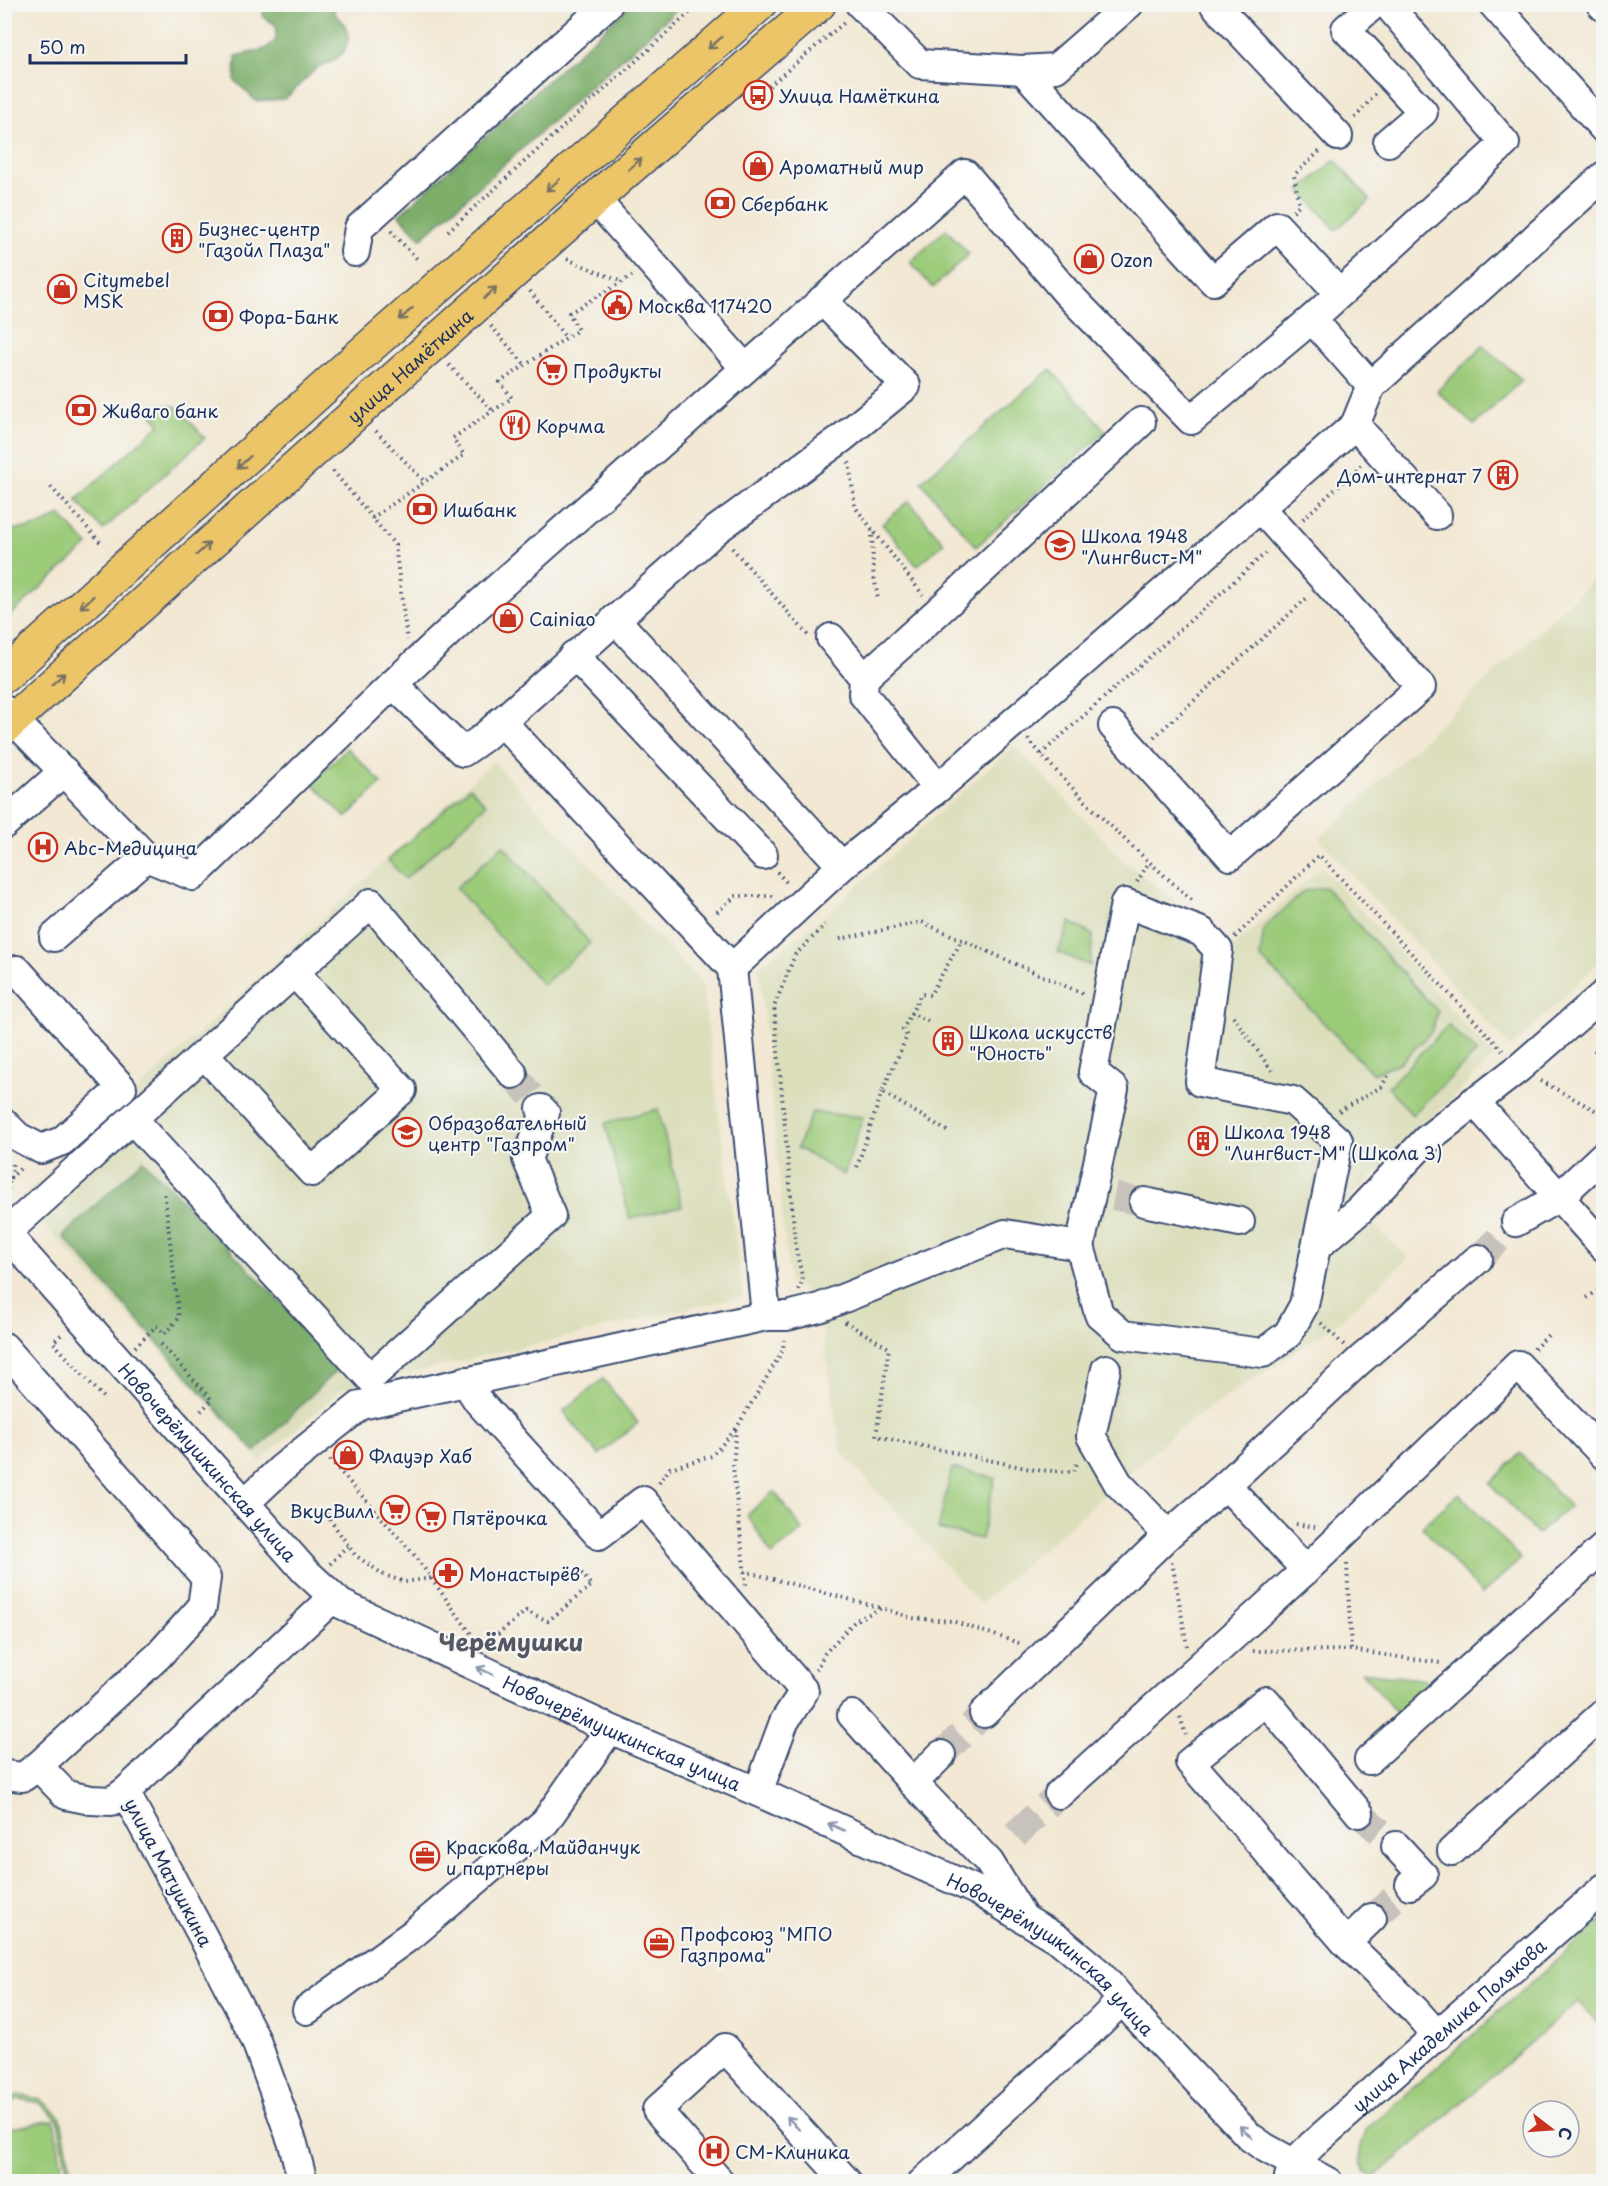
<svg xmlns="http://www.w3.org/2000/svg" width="1608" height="2186" font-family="'Playpen Sans',sans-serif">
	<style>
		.built { fill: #dcdebc }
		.green { fill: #9ccb7a; stroke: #5c7d6c; stroke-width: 1.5 }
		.forest { fill: #7daf6a; stroke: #4c6f64; stroke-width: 1.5 }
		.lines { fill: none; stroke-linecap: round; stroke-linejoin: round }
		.minor-tunnel { stroke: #c7c3bc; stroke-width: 28; stroke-dasharray: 28 14; stroke-linecap: butt }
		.minor-casing { stroke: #3b4b70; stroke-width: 32 }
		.major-casing { stroke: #3b4b70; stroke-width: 36 }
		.path { stroke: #3b4b70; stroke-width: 4; stroke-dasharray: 1.5 4.5; stroke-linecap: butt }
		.minor { stroke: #fff; stroke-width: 28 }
		.major { stroke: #ecc569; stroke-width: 33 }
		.oneway { stroke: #797263 }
		.oneway2 { stroke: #8d97ae }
		.labels { text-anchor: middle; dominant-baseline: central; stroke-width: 4.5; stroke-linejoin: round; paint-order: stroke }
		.poi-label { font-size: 18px; fill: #1b2f5e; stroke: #f6f6f2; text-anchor: start }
		.street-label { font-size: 18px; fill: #1b2f5e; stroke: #f6f6f2 }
		.district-label { font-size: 24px; font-weight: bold; fill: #565765; stroke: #f6f6f2 }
	</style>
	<rect width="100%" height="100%" fill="#f6f6f2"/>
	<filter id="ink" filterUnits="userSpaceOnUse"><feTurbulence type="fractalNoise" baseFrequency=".0167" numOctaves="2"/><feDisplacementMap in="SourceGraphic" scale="12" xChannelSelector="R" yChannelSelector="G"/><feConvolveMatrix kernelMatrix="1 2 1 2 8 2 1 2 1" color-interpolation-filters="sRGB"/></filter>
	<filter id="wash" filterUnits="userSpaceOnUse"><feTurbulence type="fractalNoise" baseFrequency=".008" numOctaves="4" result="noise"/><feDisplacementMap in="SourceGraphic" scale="24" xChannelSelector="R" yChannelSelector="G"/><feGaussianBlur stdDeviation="1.35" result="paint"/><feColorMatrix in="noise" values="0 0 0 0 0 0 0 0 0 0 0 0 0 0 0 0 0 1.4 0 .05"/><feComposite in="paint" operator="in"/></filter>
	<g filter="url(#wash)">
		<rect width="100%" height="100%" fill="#f2e8d3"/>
		<!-- built -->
		<path class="built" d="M 1603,570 L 1603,958 L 1511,1048 L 1319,839 Z
			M 1014,745 L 1126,863 L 1234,946 L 1322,867 L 1494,1057 L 1348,1200 L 1409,1258 L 1329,1330 L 1180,1428 L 981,1604 L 841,1452 L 817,1299 L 789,1282 L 759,967 L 820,920 Z
			M 493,761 L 702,984 L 743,1296 L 342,1389 L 260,1461 L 166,1357 L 20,1199 Z"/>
		<!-- green -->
		<path class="green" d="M 1335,160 L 1370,200 L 1336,230 L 1300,190 Z
			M 946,229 L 969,254 L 933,288 L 910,262 Z
			M 1483,346 L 1522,380 L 1474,425 L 1437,391 Z
			M 1050,369 L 1106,431 L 976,547 L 921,482 Z
			M 168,405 L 177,407 L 205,438 L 103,530 L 76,500 L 160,424 L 151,413 L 156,409 Z
			M 909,501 L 944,543 L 917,566 L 882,524 Z
			M 60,515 L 88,545 L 5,620 L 5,528 C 25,532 43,526 60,515 Z
			M 347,748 L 382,783 L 346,818 L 312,783 Z
			M 470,787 L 486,805 L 405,879 L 388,860 Z
			M 503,845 L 590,943 L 543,985 L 456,888 Z
			M 1325,887 L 1438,1012 L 1431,1032 L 1401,1062 L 1373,1074 L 1260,957 L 1264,928 L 1304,891 Z
			M 1070,922 L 1093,935 L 1090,966 L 1058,952 Z
			M 1448,1025 L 1477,1052 L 1412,1115 L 1388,1087 Z
			M 658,1109 L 682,1206 L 630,1219 L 605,1123 Z
			M 812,1112 L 863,1117 L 844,1175 L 797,1148 Z
			M 603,1379 L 638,1423 L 599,1455 L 563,1411 Z
			M 1520,1453 L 1570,1506 L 1538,1534 L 1490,1484 Z
			M 952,1468 L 995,1478 L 981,1539 L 938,1529 Z
			M 774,1491 L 803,1530 L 772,1555 L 747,1515 Z
			M 1459,1493 L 1521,1559 L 1482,1594 L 1422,1527 Z
			M 1362,1672 L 1444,1682 L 1402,1720 Z
			M 1603,1919 L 1603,2028 L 1578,2002 L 1374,2178 C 1354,2167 1359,2147 1367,2129 Z
			M 17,2095 L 41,2099 L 61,2118 L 73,2181 L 69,2181 L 58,2120 L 40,2103 L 18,2099 L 5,2108 L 5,2104 Z
			M 54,2120 L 64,2181 L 9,2181 L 5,2155 L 5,2129 Z"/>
		<!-- forest -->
		<path class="forest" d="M 632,4 L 682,5 L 421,239 L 399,215 Z
			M 264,5 L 336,5 L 334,13 L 344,23 L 349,37 L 344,52 L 332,62 L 318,67 L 285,99 L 256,101 L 235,81 L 236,56 L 265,49 L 276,40 L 276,25 L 263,17 Z
			M 143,1160 L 341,1365 L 255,1452 L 63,1236 Z"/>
	</g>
	<g filter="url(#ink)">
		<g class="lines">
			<!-- minor-tunnel -->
			<path class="minor-tunnel" d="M 513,1074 L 541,1109
				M 1114,1196 L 1144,1202
				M 1478,1259 L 1516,1222
				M 941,1755 L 984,1713
				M 1359,1813 L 1396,1846
				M 1015,1835 L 1059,1794
				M 1372,1918 L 1410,1885"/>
			<!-- minor casing -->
			<g class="minor-casing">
				<g id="minor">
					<path d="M 860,4 L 920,64 L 1023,70 L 1056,68 L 1129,4"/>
					<path d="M 1214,4 L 1338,136"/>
					<path d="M 1374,4 L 1346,29 L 1423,112 L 1388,142"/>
					<path d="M 1493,4 L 1604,129"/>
					<path d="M 1601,4 L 1604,7"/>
					<path d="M 1023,70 L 1213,281 L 1277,226 L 1339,293"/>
					<path d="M 595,199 L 745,368"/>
					<path d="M 355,252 L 359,228 L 608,4"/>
					<path d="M 822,300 L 906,386 L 842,438 L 716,530 L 483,738 L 463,752 L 393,684 L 466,616 L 965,174 L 1066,292 L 1191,420 L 1312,319"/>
					<path d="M 1371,386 L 1312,319 L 1505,143 L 1387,4"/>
					<path d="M 1355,425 L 1437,515"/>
					<path d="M 615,619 L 842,866"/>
					<path d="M 831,638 L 864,678 L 863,694 L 938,788"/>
					<path d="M 574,655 L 763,855"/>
					<path d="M 864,678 L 943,607 L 1141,422"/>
					<path d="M 4,710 L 146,857"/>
					<path d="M 501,721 L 732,968"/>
					<path d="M 1113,726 L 1230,856 L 1421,687 L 1260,508"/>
					<path d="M 4,824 L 64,771"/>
					<path d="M 54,937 L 146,857 L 193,876 L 393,684"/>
					<path d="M 204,1054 L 312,1172 L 402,1090 L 294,972"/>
					<path d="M 1474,1101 L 1559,1197 L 1604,1155"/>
					<path d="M 132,1119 L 370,1378 L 551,1216 L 527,1159 L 545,1113 L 541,1109"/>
					<path d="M 4,1123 L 18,1137 L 41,1149 L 62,1141 L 122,1088 L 17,970"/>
					<path d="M 1144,1202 L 1240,1222"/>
					<path d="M 1516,1222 L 1559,1197 L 1604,1247"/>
					<path id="s1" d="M 4,1231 L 305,1571 L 341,1604 L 610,1729 L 758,1792 L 978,1891 L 1061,1941 L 1100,1974 L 1137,2017 L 1250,2137 L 1264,2147 L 1328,2182"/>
					<path d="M 6,1233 L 371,903 L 513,1074"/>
					<path d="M 1080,1246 L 1114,1089 L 1093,1072 L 1125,903 L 1202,932 L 1218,950 L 1200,1082 L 1293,1101 L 1338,1141 L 1316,1247 L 1360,1210 L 1426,1140 L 1519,1068 L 1604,994"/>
					<path d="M 766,1316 L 732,968 L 842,866 L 938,788 L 1355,425 L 1371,386 L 1604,176"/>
					<path d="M 4,1347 L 206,1578 L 202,1607 L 158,1656 L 38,1766 L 66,1795 L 91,1800 L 112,1801 L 125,1792"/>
					<path d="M 1106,1369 L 1091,1436 L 1118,1483 L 1168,1535"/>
					<path d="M 465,1381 L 478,1401 L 599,1535 L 643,1501 L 804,1691 L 784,1722 L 758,1792"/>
					<path d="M 246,1502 L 281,1469 L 361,1405 L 766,1316 L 787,1316 L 819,1308 L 1005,1234 L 1080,1246 L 1099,1314 L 1123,1335 L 1263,1353 L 1288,1334 L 1304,1305 L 1316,1247"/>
					<path d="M 1306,1570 L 1518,1365 L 1604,1455"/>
					<path d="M 984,1713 L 1168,1535 L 1226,1485 L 1359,1361 L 1478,1259"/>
					<path d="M 852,1715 L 913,1783 L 989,1862 L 1021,1914"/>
					<path d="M 1369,1760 L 1604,1547"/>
					<path d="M 4,1775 L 23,1777 L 38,1766"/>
					<path d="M 913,1783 L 941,1755"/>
					<path d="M 1059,1794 L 1306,1570 L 1226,1485"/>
					<path d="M 1359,1813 L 1266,1701 L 1190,1762 L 1346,1943 L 1415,2010 L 1438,2036"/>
					<path d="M 1396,1846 L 1423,1875 L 1410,1885"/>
					<path d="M 1452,1851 L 1604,1713"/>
					<path d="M 1346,1943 L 1372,1918"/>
					<path d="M 307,2010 L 414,1933 L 545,1822 L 610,1729"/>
					<path id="s2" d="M 1289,2177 L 1295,2162 L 1312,2145 L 1604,1888"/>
					<path d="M 303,2182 L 293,2144 L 255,2038 L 202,1935 L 125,1792 L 333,1598"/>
					<path d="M 720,2182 L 657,2110 L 725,2048 L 847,2182"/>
					<path d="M 923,2182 L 1099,2023 L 1122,2000"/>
				</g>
			</g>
			<!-- major casing -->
			<g class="major-casing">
				<g id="major">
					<path d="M 4,676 L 359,356 L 760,4"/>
					<path id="s3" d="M 4,728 L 622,175 L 819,4"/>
				</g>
			</g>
			<!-- path -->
			<path class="path" d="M 769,86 L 846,21
				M 1355,118 L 1375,94
				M 1293,211 L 1299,205 L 1294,175 L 1321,150
				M 391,231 L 417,259
				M 448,231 L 699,4
				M 567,259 L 622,282
				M 530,291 L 566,338
				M 491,326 L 525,365
				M 449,365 L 493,411
				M 376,431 L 425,482
				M 849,462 L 855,507 L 923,595
				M 333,471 L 395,545 L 407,640
				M 51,487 L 101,543
				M 372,518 L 464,455 L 453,438 L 512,398 L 500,382 L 578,330 L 569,313 L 632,276
				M 1303,519 L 1361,465
				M 872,530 L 873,570 L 878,599
				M 732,548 L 808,635
				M 1154,737 L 1308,597
				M 1028,739 C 1078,798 1135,850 1193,901
				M 1041,754 L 1268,551
				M 777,872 L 788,884
				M 1137,882 L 1149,862
				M 717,912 L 736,896 L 776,896
				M 1235,937 L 1319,855 L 1503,1051
				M 840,939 L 922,922 L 1083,994
				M 910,1013 L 928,1021
				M 1233,1016 L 1272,1071
				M 1594,1052 L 1604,1043
				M 1541,1081 L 1604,1115
				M 1339,1111 L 1381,1087 L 1389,1074
				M 947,1131 L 882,1092 L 907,1036 L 903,1029 L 921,994 L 930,995 L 962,940
				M 857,1167 L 882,1092
				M 10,1178 L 22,1167
				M 6,1201 L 13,1161
				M 798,1290 L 803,1280 L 796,1250 L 774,1007 L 795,955 L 825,925
				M 1587,1298 L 1604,1286
				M 845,1322 L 889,1348 L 876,1436 L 1035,1470 L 1073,1472 L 1078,1461
				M 1321,1323 L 1344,1345
				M 61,1335 L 53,1342 L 106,1400
				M 161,1344 L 212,1400 L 198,1414
				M 135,1347 L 156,1326 L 164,1334 L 179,1318 L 164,1190
				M 1534,1349 L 1548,1335
				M 330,1460 L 416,1557 L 474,1638
				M 659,1483 L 670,1468 L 712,1456 L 736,1429
				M 326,1514 L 355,1555 L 384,1575 L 405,1582 L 431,1578
				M 1296,1524 L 1315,1527
				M 1172,1562 L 1187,1646
				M 330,1564 L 348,1545
				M 1347,1564 L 1351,1650
				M 744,1571 L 881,1608
				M 746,1585 L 733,1467 L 736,1429 L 783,1350 L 784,1340
				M 484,1646 L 526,1611 L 548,1621 L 592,1585 L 581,1573
				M 1253,1651 L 1351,1650 L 1440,1663
				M 816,1670 L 825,1653 L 856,1620 L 882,1608 L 911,1618 L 952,1621 L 1022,1644
				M 1180,1717 L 1186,1735"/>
			<!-- minor -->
			<use href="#minor" class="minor"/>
			<!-- major -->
			<use href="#major" class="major"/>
		</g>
		<!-- one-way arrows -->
		<defs><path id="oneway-shaft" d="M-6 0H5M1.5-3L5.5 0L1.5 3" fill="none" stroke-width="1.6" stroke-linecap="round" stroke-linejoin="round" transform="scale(1.5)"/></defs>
		<g class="oneway">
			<use href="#oneway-shaft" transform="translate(715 43) rotate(139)"/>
			<use href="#oneway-shaft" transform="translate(635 164) rotate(-41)"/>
			<use href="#oneway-shaft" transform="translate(553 185) rotate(139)"/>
			<use href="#oneway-shaft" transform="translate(490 293) rotate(-42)"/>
			<use href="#oneway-shaft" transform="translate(406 314) rotate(138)"/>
			<use href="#oneway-shaft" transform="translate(244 462) rotate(138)"/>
			<use href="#oneway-shaft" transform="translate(203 549) rotate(-42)"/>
			<use href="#oneway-shaft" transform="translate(87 602) rotate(138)"/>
			<use href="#oneway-shaft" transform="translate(58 679) rotate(-42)"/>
		</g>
		<g class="oneway2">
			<use href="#oneway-shaft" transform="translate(485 1671) rotate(-155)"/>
			<use href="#oneway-shaft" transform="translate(836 1827) rotate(-156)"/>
			<use href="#oneway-shaft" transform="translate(793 2123) rotate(-132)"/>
			<use href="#oneway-shaft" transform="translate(1246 2132) rotate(-135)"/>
		</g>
	</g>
	<!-- icons -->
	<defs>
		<g id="bus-ring" transform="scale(1.5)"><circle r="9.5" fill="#f6f6f2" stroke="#c8321e" stroke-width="1.5"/><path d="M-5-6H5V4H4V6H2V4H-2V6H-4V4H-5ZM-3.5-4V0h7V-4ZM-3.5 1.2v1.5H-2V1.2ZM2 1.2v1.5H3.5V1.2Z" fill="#c8321e"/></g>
		<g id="shop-ring" transform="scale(1.5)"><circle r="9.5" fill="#f6f6f2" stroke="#c8321e" stroke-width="1.5"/><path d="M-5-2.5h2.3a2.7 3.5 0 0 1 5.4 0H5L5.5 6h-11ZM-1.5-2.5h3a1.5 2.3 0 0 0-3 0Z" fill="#c8321e"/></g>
		<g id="bank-ring" transform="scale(1.5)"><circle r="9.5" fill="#f6f6f2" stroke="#c8321e" stroke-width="1.5"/><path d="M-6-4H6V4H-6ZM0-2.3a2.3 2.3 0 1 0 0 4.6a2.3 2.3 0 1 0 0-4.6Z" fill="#c8321e"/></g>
		<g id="building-ring" transform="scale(1.5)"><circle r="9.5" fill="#f6f6f2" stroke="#c8321e" stroke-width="1.5"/><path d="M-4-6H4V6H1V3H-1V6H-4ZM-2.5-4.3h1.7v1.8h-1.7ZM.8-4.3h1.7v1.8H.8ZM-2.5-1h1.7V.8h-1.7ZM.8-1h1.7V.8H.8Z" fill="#c8321e"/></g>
		<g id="civic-ring" transform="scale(1.5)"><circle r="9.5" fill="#f6f6f2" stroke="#c8321e" stroke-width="1.5"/><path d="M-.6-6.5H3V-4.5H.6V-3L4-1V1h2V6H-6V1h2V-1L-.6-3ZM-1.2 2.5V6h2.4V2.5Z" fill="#c8321e"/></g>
		<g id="supermarket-ring" transform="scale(1.5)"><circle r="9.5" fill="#f6f6f2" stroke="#c8321e" stroke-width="1.5"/><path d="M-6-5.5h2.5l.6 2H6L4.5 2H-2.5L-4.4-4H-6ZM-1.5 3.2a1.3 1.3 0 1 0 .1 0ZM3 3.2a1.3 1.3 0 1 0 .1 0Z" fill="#c8321e"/></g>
		<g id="restaurant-ring" transform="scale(1.5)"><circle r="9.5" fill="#f6f6f2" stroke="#c8321e" stroke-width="1.5"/><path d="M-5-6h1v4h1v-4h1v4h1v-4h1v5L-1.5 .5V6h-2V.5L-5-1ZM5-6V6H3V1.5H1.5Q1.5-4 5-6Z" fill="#c8321e"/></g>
		<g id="school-ring" transform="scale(1.5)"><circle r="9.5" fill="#f6f6f2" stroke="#c8321e" stroke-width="1.5"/><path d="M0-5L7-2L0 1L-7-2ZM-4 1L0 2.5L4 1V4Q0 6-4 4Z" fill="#c8321e"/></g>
		<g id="hospital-ring" transform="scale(1.5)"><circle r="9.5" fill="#f6f6f2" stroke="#c8321e" stroke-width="1.5"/><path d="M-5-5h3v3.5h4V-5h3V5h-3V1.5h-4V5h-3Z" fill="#c8321e"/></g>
		<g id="pharmacy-ring" transform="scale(1.5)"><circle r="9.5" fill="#f6f6f2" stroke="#c8321e" stroke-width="1.5"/><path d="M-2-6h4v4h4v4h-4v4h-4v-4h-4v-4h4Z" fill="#c8321e"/></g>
		<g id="office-ring" transform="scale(1.5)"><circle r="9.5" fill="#f6f6f2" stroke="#c8321e" stroke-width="1.5"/><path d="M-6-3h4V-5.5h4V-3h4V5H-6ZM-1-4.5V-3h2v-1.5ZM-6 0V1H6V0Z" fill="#c8321e"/></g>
	</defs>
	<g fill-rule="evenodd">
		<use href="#bus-ring" x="758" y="95"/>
		<use href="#shop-ring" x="758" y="166"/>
		<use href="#bank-ring" x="720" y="203"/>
		<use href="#building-ring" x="177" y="238"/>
		<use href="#shop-ring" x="1089" y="259"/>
		<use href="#shop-ring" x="62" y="289"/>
		<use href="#civic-ring" x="617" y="305"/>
		<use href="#bank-ring" x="218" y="316"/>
		<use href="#supermarket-ring" x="552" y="370"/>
		<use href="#bank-ring" x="81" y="410"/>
		<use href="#restaurant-ring" x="515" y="425"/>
		<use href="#building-ring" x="1503" y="475"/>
		<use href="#bank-ring" x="422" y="509"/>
		<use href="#school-ring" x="1060" y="545"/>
		<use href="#shop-ring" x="508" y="618"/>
		<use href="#hospital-ring" x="43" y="847"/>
		<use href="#building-ring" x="948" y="1041"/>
		<use href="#school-ring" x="407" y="1132"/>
		<use href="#building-ring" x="1203" y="1141"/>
		<use href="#shop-ring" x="348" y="1455"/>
		<use href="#supermarket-ring" x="395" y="1510"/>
		<use href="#supermarket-ring" x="431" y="1517"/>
		<use href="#pharmacy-ring" x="448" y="1573"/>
		<use href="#office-ring" x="425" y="1856"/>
		<use href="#office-ring" x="659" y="1943"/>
		<use href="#hospital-ring" x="714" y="2151"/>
	</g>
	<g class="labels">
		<!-- poi labels -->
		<g class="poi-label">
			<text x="779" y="95">Улица Намёткина</text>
			<text x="779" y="166">Ароматный мир</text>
			<text x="741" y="203">Сбербанк</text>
			<text x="198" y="228">Бизнес-центр<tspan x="198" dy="21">"Газойл Плаза"</tspan></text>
			<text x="1110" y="259">Ozon</text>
			<text x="83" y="279">Citymebel<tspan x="83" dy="21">MSK</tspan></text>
			<text x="638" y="305">Москва 117420</text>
			<text x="239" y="316">Фора-Банк</text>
			<text x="573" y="370">Продукты</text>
			<text x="102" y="410">Живаго банк</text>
			<text x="536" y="425">Корчма</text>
			<text x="1482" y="475" text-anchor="end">Дом-интернат 7</text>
			<text x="443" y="509">Ишбанк</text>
			<text x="1081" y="535">Школа 1948<tspan x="1081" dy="21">"Лингвист-М"</tspan></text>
			<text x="529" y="618">Cainiao</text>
			<text x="64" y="847">Abc-Медицина</text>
			<text x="969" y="1031">Школа искусств<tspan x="969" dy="21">"Юность"</tspan></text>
			<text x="428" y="1122">Образовательный<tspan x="428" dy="21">центр "Газпром"</tspan></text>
			<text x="1224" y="1131">Школа 1948<tspan x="1224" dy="21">"Лингвист-М" (Школа 3)</tspan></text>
			<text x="369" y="1455">Флауэр Хаб</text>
			<text x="374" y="1510" text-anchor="end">ВкусВилл</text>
			<text x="452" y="1517">Пятёрочка</text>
			<text x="469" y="1573">Монастырёв</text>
			<text x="446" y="1846">Краскова, Майданчук<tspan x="446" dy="21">и партнеры</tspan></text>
			<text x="680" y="1933">Профсоюз "МПО<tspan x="680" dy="21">Газпрома"</tspan></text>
			<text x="735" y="2151">СМ-Клиника</text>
		</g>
		<!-- street labels -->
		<g class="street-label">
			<text stroke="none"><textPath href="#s3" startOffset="544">улица Намёткина</textPath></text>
			<text stroke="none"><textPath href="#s1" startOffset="308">Новочерёмушкинская улица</textPath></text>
			<text stroke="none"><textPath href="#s1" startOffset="812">Новочерёмушкинская улица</textPath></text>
			<text transform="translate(169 1872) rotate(62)">улица Матушкина</text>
			<text stroke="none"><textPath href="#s1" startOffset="1298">Новочерёмушкинская улица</textPath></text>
			<text stroke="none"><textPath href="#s2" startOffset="222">улица Академика Полякова</textPath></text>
		</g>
		<!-- district labels -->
		<g class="district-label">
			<text x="511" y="1641">Черёмушки</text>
		</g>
	</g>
	<!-- margin -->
	<rect width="1608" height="2186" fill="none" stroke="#f6f6f2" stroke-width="24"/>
	<!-- north arrow -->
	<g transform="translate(1551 2129) rotate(107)"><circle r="28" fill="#f6f6f2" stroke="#9ea6b7" stroke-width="1.5"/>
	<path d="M0-4.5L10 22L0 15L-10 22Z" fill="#c8321e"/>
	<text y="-9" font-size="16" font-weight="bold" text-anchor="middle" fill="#1b2f5e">С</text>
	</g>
	<!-- scale -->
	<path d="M30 54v9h156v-9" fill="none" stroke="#1b2f5e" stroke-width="3"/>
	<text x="39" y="54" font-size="18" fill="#1b2f5e" stroke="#f6f6f2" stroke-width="4.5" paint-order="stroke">50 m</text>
</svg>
